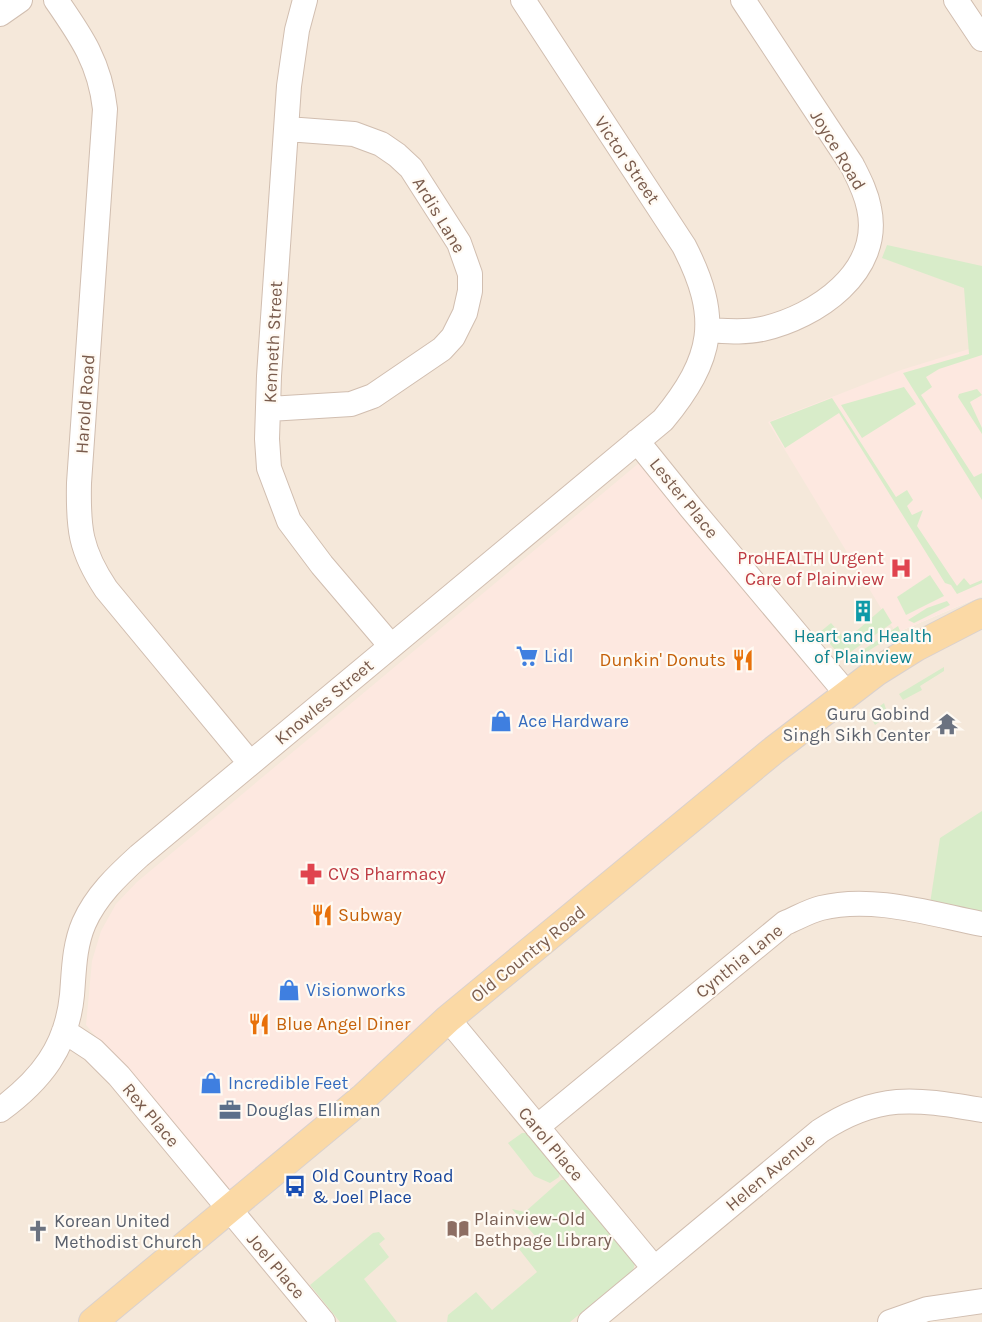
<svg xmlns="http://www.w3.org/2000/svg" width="982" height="1322" font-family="Karla,sans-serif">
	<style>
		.residential { fill: #f5e8da }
		.commercial { fill: #fde8e0 }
		.green { fill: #d8ecc9 }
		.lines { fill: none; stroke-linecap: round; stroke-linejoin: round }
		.minor-casing { stroke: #d1beb0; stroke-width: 26 }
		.major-casing { stroke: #dad1cd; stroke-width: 30 }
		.minor { stroke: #fff; stroke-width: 24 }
		.major { stroke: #fbd9a5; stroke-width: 28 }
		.labels { text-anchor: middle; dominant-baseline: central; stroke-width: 4.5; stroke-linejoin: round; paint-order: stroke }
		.street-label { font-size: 18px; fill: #7a5c4d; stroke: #fffaf3 }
		.health-label { font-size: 18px; fill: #be3a42; stroke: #fffaf3; text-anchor: end }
		.culture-label { font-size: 18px; fill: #0d838f; stroke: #fffaf3 }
		.shop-label { font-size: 18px; fill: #366cbe; stroke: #fffaf3; text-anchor: start }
		.food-label { font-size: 18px; fill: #c56008; stroke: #fffaf3; text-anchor: start }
		.worship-label { font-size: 18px; fill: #5b616d; stroke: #fffaf3; text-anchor: end }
		.service-label { font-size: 18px; fill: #4e5e75; stroke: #fffaf3; text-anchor: start }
		.transit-label { font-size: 18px; fill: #164399; stroke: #fffaf3; text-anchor: start }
		.education-label { font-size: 18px; fill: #785e54; stroke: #fffaf3; text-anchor: start }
	</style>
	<rect width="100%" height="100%" fill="#fdf6ec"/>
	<!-- residential -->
	<path class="residential" d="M 0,0 L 982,0 L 982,345 L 896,633 L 982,596 L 982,1322 L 0,1322 Z"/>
	<!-- commercial -->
	<path class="commercial" d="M 982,345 L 982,596 L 896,633 L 768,422 L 901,370 Z
		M 639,463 L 836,690 L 234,1197 L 86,1025 L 92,961 L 101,931 L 116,904 L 137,882 Z"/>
	<!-- green -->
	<path class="green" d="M 887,245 L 982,266 L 982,355 L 939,369 L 926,377 L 932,387 L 921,395 L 974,477 L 982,473 L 982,500 L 903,373 L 969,354 L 964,288 L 882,258 Z
		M 904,387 L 916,404 L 862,438 L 841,405 Z
		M 977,389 L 982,395 L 970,402 L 982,428 L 982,434 L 958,397 L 959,394 Z
		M 832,398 L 896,497 L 907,490 L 913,500 L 907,506 L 912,515 L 923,510 L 917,526 L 957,586 L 964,578 L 970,585 L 982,580 L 982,583 L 957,594 L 951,585 L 945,583 L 839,413 L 785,448 L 770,422 Z
		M 930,575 L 944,596 L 906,615 L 897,597 Z
		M 947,601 L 950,605 L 914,623 L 908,620 L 927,608 Z
		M 883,608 L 892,623 L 842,658 L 820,632 L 831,623 L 846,640 Z
		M 898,626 L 900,631 L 849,663 L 847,661 Z
		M 944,667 L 944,671 L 920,686 L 922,690 L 903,700 L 899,694 Z
		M 884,703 L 888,715 L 875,725 L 869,714 Z
		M 982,811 L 982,919 L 929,910 L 940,838 Z
		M 522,1133 L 527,1133 L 560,1173 L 559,1177 L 550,1183 L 534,1176 L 508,1143 Z
		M 561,1180 L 566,1180 L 635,1264 L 633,1270 L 570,1322 L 447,1322 L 448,1315 L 476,1292 L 492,1310 L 537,1272 L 519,1249 L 535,1236 L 512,1209 L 525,1212 Z
		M 379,1232 L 385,1239 L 379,1244 L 389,1257 L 364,1279 L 397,1322 L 340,1322 L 310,1285 L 373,1233 Z"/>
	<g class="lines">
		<!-- minor casing -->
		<g class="minor-casing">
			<path id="minor" d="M 56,0 C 81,36 100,63 105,109 L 79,483 C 78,528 80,550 106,589 L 250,763
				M 305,0 L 297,30 L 289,86 L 269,376 L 267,439 L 269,468 L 289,521 L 322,565 L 391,646
				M 956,0 L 982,39
				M 0,14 L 20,0
				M 709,330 C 726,331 745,333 762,329 C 816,317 883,272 869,208 C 866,192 859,179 852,165 L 743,0
				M 269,409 L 351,404 L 373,396 L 442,349 L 453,337 L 465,313 L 470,291 L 470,274 L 459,243 L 411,168 L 397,155 L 381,144 L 354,134 L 287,129
				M 637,441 L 691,508 L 847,694
				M 448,1019 L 654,1268
				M 64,1031 L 93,1050 L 119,1076 L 323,1322
				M 0,1110 C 41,1080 67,1047 72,995 C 74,971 74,946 84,923 C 96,896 117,876 139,856 L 663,420 C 714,358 721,318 684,246 L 523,0
				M 537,1127 L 785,923 C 797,918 809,911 821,908 C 872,895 931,914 982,924
				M 590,1322 L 820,1131 C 879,1092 916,1099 982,1110
				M 890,1322 L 927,1309 L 982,1301"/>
		</g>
		<!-- major casing -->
		<g class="major-casing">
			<path id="major" d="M 93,1322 L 364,1097 L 448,1019 L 774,750 L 876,672 L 916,647 L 982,613"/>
		</g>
		<!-- minor -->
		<use href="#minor" class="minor"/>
		<!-- major -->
		<use href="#major" class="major"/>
	</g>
	<!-- icons -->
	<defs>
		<g id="hospital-bare" transform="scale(1.725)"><path d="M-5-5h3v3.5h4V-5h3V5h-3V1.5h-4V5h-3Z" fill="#e0444e" stroke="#fffaf3" stroke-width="2.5" paint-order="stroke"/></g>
		<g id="building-bare" transform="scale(1.725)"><path d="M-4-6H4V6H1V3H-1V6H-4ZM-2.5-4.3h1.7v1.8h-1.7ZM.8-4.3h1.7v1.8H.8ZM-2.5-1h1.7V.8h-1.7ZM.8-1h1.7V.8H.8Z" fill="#0f9aa8" stroke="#fffaf3" stroke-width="2.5" paint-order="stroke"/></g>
		<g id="supermarket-bare" transform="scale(1.725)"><path d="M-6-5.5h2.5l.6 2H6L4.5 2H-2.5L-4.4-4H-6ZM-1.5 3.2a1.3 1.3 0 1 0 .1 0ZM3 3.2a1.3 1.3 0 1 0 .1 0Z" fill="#3f7fe0" stroke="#fffaf3" stroke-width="2.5" paint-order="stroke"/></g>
		<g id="restaurant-bare" transform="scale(1.725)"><path d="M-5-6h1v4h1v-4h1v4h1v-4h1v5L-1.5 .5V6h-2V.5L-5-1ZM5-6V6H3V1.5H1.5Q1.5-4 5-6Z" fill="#e8710a" stroke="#fffaf3" stroke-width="2.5" paint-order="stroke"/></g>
		<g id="shop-bare" transform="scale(1.725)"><path d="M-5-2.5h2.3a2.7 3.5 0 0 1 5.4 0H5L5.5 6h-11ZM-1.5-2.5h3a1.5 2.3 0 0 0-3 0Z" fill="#3f7fe0" stroke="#fffaf3" stroke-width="2.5" paint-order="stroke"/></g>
		<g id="temple-bare" transform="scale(1.725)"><path d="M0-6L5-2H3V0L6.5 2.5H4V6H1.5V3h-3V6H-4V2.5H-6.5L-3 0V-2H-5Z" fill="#6b7280" stroke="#fffaf3" stroke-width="2.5" paint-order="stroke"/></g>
		<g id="pharmacy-bare" transform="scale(1.725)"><path d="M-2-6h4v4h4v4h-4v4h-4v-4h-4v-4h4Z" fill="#e0444e" stroke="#fffaf3" stroke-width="2.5" paint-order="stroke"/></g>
		<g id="office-bare" transform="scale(1.725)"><path d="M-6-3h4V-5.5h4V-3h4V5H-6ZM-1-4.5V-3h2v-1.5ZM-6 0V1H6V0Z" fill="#5c6f8a" stroke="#fffaf3" stroke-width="2.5" paint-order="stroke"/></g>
		<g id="bus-bare" transform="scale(1.725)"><path d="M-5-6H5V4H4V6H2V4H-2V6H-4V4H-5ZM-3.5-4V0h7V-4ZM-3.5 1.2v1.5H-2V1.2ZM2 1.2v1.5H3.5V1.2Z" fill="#1a4fb4" stroke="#fffaf3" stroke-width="2.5" paint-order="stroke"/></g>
		<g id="library-bare" transform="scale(1.725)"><path d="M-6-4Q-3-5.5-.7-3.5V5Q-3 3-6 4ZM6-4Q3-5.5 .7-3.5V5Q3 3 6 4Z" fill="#8d6e63" stroke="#fffaf3" stroke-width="2.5" paint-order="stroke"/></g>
		<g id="church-bare" transform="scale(1.725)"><path d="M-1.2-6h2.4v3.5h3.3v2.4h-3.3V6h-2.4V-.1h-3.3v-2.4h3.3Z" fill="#6b7280" stroke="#fffaf3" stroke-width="2.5" paint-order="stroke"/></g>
	</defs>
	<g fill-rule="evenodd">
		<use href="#hospital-bare" x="901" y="568"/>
		<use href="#building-bare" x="863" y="611"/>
		<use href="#supermarket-bare" x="527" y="656"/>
		<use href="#restaurant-bare" x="743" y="660"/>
		<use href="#shop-bare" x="501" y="721"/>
		<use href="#temple-bare" x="947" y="724"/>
		<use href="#pharmacy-bare" x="311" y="874"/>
		<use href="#restaurant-bare" x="322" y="915"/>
		<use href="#shop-bare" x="289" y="990"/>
		<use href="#restaurant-bare" x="259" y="1024"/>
		<use href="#shop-bare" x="211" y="1083"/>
		<use href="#office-bare" x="230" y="1110"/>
		<use href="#bus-bare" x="295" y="1186"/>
		<use href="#library-bare" x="458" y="1229"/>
		<use href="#church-bare" x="38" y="1231"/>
	</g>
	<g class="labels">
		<!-- street labels -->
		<g class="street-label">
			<text transform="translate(838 150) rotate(59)">Joyce Road</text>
			<text transform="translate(627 160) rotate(56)">Victor Street</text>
			<text transform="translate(439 215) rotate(59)">Ardis Lane</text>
			<text transform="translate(273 342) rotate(-87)">Kenneth Street</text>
			<text transform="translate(85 404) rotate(-86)">Harold Road</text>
			<text transform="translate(684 498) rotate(51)">Lester Place</text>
			<text transform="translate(324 702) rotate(-40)">Knowles Street</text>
			<text transform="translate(528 954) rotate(-39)">Old Country Road</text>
			<text transform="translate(739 961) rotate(-39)">Cynthia Lane</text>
			<text transform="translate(151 1115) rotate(50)">Rex Place</text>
			<text transform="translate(551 1144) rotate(50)">Carol Place</text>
			<text transform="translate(770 1172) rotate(-40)">Helen Avenue</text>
			<text transform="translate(276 1266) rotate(50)">Joel Place</text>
		</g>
		<!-- health labels -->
		<g class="health-label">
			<text x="884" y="558">ProHEALTH Urgent<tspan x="884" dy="21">Care of Plainview</tspan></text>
			<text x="328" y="874" text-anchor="start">CVS Pharmacy</text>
		</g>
		<!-- culture labels -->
		<g class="culture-label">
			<text x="863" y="636">Heart and Health<tspan x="863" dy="21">of Plainview</tspan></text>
		</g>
		<!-- shop labels -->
		<g class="shop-label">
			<text x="544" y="656">Lidl</text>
			<text x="518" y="721">Ace Hardware</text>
			<text x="306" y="990">Visionworks</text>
			<text x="228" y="1083">Incredible Feet</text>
		</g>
		<!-- food labels -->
		<g class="food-label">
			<text x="726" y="660" text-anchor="end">Dunkin' Donuts</text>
			<text x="338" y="915">Subway</text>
			<text x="276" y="1024">Blue Angel Diner</text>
		</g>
		<!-- worship labels -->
		<g class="worship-label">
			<text x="930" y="714">Guru Gobind<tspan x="930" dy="21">Singh Sikh Center</tspan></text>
			<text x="54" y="1221" text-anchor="start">Korean United<tspan x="54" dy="21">Methodist Church</tspan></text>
		</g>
		<!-- service labels -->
		<g class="service-label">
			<text x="246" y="1110">Douglas Elliman</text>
		</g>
		<!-- transit labels -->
		<g class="transit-label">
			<text x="312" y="1176">Old Country Road<tspan x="312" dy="21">&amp; Joel Place</tspan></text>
		</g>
		<!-- education labels -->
		<g class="education-label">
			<text x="474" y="1219">Plainview-Old<tspan x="474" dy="21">Bethpage Library</tspan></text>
		</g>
	</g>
</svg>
